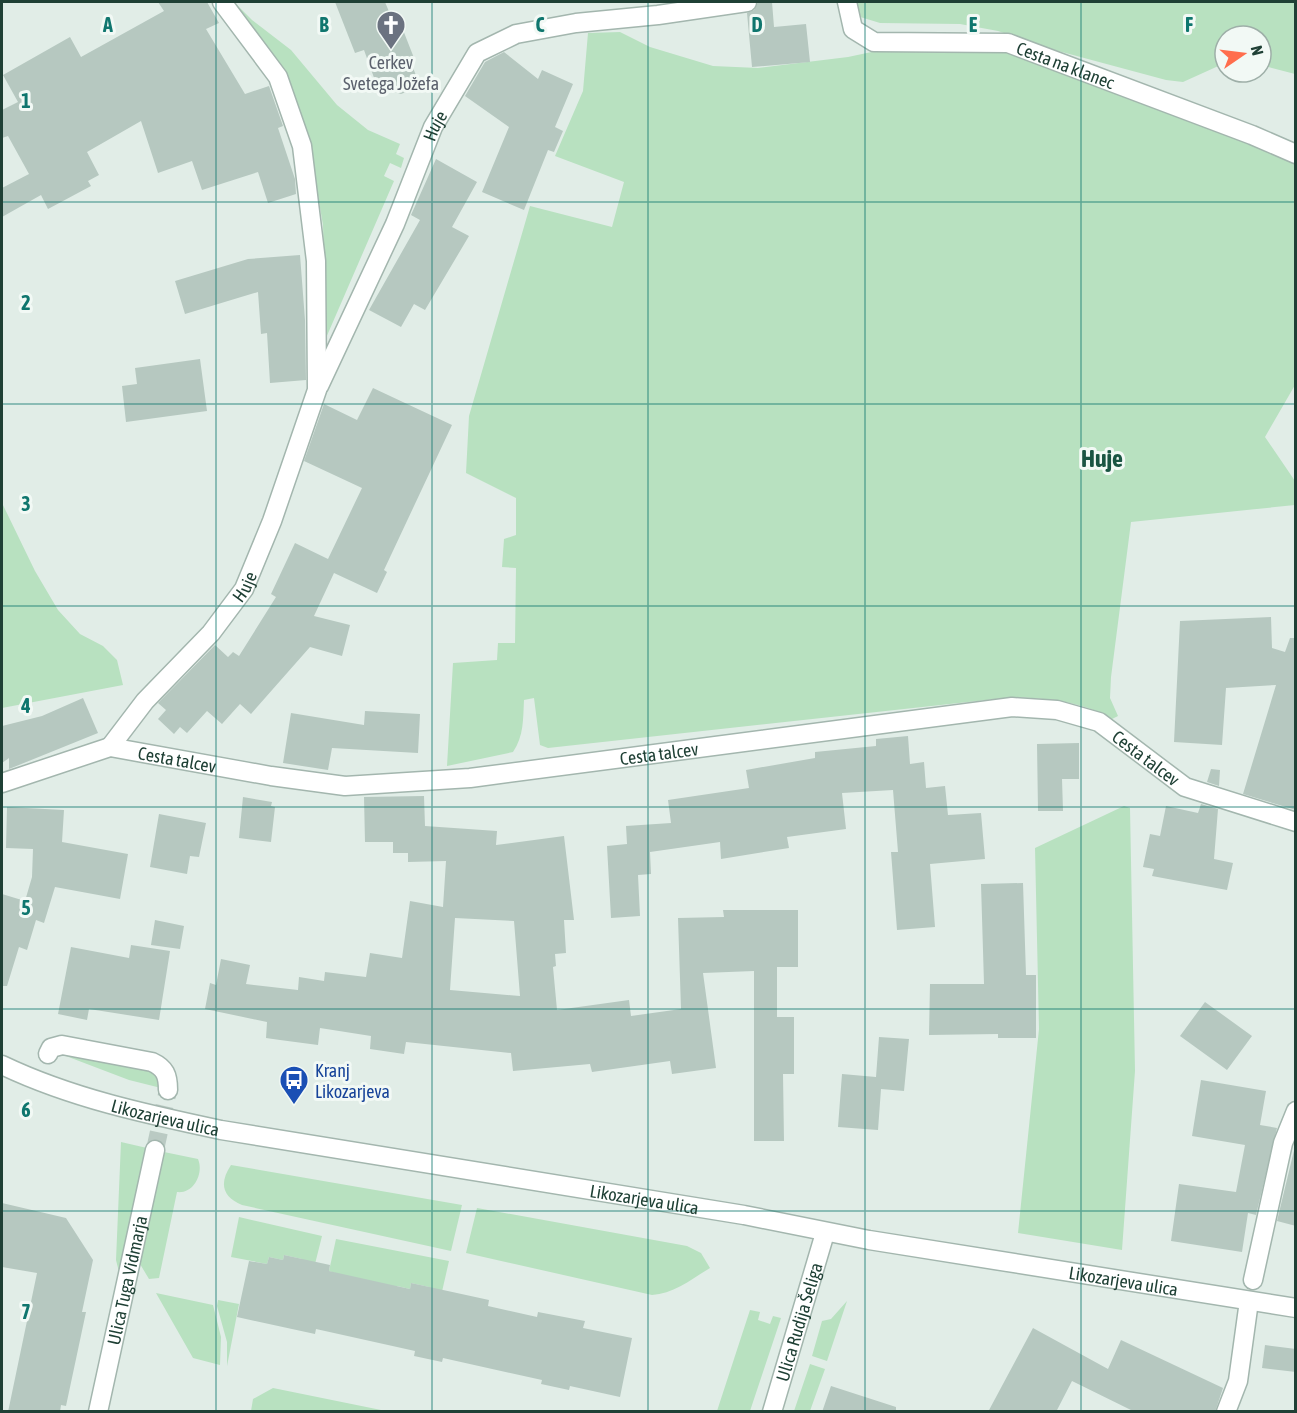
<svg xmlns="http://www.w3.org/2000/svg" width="1297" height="1413" font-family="'Asap Condensed',sans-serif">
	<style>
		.green { fill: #b8e1c0 }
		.building { fill: #b6c8c0; fill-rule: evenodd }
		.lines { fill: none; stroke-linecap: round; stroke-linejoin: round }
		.pedestrian-tunnel { stroke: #bacac3; stroke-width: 18; stroke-dasharray: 18 9; stroke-linecap: butt }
		.pedestrian-casing { stroke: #a3b6ae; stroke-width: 21 }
		.minor-casing { stroke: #a3b6ae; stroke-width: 21 }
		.pedestrian { stroke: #fff; stroke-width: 18 }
		.minor { stroke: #fff; stroke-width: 18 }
		.grid { fill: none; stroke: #0f766e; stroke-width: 1.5; stroke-opacity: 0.55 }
		.labels { text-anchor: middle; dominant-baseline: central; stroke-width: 6; stroke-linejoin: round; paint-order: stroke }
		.worship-label { font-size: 18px; fill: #5b616d; stroke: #f2f9f5 }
		.street-label { font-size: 18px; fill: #1f4035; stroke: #f2f9f5 }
		.transit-label { font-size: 18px; fill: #164399; stroke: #f2f9f5; text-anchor: start }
		.district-label { font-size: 24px; font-weight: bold; fill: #195442; stroke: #f2f9f5 }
		.grid-label { font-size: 20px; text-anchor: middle; font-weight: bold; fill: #0f766e; stroke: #f2f9f5; stroke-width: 6; stroke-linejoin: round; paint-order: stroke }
	</style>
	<rect width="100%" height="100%" fill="#e1ede7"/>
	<!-- green -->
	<path class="green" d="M 229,2 L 234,2 L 252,20 L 291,50 L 337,105 L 368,130 L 400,144 L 396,154 L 404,158 L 401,168 L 390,163 L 384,176 L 394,181 L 326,338 L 323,225 L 309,143 Z
		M 861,2 L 1295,2 L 1295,74 L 1261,65 L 1261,36 L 1225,36 L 1225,63 L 1183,82 L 1166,80 L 1047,48 L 998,31 L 960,24 L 880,23 L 857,16 L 856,4 Z
		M 620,32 L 650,47 L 713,66 L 758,68 L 848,57 L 895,47 L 980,48 L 1018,54 L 1295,161 L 1295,385 L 1265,437 L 1295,481 L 1295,505 L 1131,522 L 1111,677 L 1110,698 L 1118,716 L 1112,719 C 1081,701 1049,699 1014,697 L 548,748 L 540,745 L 534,698 L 524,700 C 523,719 524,736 513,752 L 447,766 L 453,663 L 497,660 L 498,643 L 515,643 L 516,568 L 502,567 L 504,539 L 516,535 L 516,498 L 466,473 L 469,416 L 530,206 L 612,227 L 624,182 L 555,156 L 583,91 L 588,33 Z
		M 2,503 L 35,571 L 58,610 L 80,634 L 103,646 L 117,660 L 123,685 L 2,708 Z
		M 1124,806 L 1130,808 L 1135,1071 L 1122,1250 L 1018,1233 L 1039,1029 L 1035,848 Z
		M 58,1053 L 154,1072 L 158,1076 L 161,1088 L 129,1080 Z
		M 121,1142 L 147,1148 L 119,1272 L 116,1260 Z
		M 164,1152 L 198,1159 C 204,1173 194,1194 177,1192 L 159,1278 L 149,1279 L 140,1264 Z
		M 231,1165 L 462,1205 L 451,1251 L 242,1205 C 222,1197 219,1183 231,1165 Z
		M 477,1208 L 687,1246 L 701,1253 L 710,1268 C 692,1279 673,1294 652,1295 L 466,1253 Z
		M 239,1217 L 322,1236 L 314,1268 L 302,1259 L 284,1255 L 283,1260 L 269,1257 L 267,1264 L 231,1257 Z
		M 336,1239 L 449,1261 L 441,1296 L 429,1287 L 411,1283 L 410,1289 L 397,1286 L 395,1293 L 329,1271 Z
		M 156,1293 L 213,1305 L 221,1337 L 220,1365 L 193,1358 Z
		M 218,1300 L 239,1304 L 227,1366 L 227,1342 L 217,1306 Z
		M 847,1301 L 827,1361 L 812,1356 L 822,1321 L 831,1319 Z
		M 750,1310 L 760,1312 L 758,1320 L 770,1324 L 773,1316 L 781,1318 L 750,1411 L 717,1411 Z
		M 810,1364 L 825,1369 L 810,1411 L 794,1411 Z
		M 273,1388 L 386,1411 L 251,1411 L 253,1399 Z"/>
	<!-- building -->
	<path class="building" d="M 158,2 L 207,2 L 219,23 L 206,29 L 245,94 L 269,86 L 283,126 L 278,128 L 295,179 L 296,194 L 268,203 L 258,172 L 202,190 L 192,161 L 158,173 L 141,121 L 87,152 L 99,175 L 88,181 L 91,186 L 48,209 L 41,195 L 2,217 L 2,188 L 29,174 L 8,136 L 2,138 L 2,110 L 18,102 L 3,75 L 70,37 L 81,57 L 164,11 Z
		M 335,2 L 385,2 L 390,14 L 396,12 L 414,58 L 410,60 L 417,78 L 414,89 L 401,94 L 377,86 L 364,50 L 355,53 Z
		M 758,2 L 772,2 L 774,27 L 806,24 L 810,62 L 752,67 L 747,13 L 754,10 Z
		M 504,52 L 538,79 L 542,70 L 573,84 L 555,127 L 563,131 L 554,152 L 548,150 L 524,210 L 482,192 L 509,127 L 465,96 L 485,62 Z
		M 436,159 L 477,182 L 452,227 L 469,236 L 425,310 L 414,304 L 401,327 L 369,310 L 420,220 L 411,215 Z
		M 300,255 L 305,320 L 306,380 L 270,383 L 267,333 L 261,334 L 258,292 L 185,314 L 175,281 L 248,259 Z
		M 200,359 L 207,411 L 126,422 L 122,386 L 137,384 L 135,368 Z
		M 373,388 L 452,425 L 384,570 L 387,572 L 377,593 L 334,573 L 314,616 L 350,625 L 342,656 L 310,647 L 251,714 L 240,704 L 222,724 L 207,711 L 187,733 L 180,727 L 174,734 L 158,719 L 166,710 L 158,703 L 215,645 L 228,657 L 233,652 L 239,656 L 276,597 L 271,594 L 295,543 L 328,559 L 362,488 L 304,461 L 324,404 L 357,420 Z
		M 1271,617 L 1272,648 L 1285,652 L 1290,638 L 1296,638 L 1296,810 L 1243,794 L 1276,685 L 1226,688 L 1222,745 L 1174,742 L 1180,621 Z
		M 83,698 L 98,733 L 9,769 L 9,758 L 2,763 L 2,726 L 42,716 Z
		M 365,711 L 420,714 L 418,753 L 332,748 L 328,770 L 283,763 L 291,713 L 364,725 Z
		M 908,736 L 910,764 L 924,762 L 926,788 L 945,786 L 948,815 L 981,813 L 985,859 L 930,864 L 935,927 L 897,930 L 891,852 L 898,852 L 893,790 L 842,793 L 846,829 L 787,837 L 789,848 L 721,859 L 720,842 L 650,852 L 651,874 L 638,875 L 640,916 L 611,918 L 607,846 L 627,844 L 626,826 L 671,823 L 668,800 L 749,788 L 746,770 L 815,758 L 815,752 L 876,746 L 876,739 Z
		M 1079,743 L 1079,779 L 1062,779 L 1063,811 L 1038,811 L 1037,744 Z
		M 1211,769 L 1220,770 L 1219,786 L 1207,782 Z
		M 424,796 L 425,826 L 497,831 L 496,845 L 564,836 L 574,920 L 564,920 L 566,953 L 555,954 L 556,966 L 553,967 L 557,1010 L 629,1000 L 631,1016 L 681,1009 L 678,918 L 724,917 L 723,910 L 798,910 L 798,967 L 777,967 L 777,1017 L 794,1017 L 794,1074 L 783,1074 L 784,1141 L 754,1141 L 754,971 L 703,973 L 716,1068 L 672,1074 L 670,1061 L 592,1072 L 590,1064 L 513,1071 L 511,1053 L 406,1042 L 404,1054 L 370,1049 L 371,1036 L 320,1028 L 318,1045 L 280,1040 L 266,1038 L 267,1022 L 205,1009 L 210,983 L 216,985 L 221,959 L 250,965 L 246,984 L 298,990 L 299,977 L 324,981 L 325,972 L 366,977 L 370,953 L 402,958 L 410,901 L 443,907 L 446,861 L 408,862 L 408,853 L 393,853 L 393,842 L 365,842 L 364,797 ZM 455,918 L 514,921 L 520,996 L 450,990 Z
		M 243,797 L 272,802 L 271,806 L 275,807 L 271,842 L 239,838 Z
		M 1201,804 L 1218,809 L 1214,859 L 1233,863 L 1227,890 L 1152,876 L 1154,869 L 1143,867 L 1150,834 L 1160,836 L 1166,806 L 1198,813 Z
		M 7,807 L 64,810 L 62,842 L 128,854 L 120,899 L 55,887 L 44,923 L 36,920 L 27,950 L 19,947 L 7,986 L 2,986 L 2,894 L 25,901 L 32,877 L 33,849 L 6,848 Z
		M 159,814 L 206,823 L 199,857 L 190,856 L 187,874 L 150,867 Z
		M 1023,883 L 1026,975 L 1036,975 L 1036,1038 L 998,1038 L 998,1034 L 929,1035 L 930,984 L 984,984 L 981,884 Z
		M 155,920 L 184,926 L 180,949 L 151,945 Z
		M 131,945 L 170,951 L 159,1020 L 89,1009 L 87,1020 L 58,1014 L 71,947 L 129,958 Z
		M 1205,1002 L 1252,1036 L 1227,1070 L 1180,1036 Z
		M 879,1037 L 909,1039 L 904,1091 L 881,1089 L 878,1130 L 838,1127 L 842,1074 L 876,1077 Z
		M 1201,1080 L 1266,1091 L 1260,1125 L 1277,1128 L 1256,1215 L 1248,1213 L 1242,1252 L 1171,1241 L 1179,1184 L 1236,1192 L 1245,1145 L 1192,1136 Z
		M 1296,1142 L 1296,1226 L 1277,1221 Z
		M 2,1203 L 66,1218 L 93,1260 L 82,1312 L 86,1312 L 66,1406 L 61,1405 L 60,1412 L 8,1412 L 37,1273 L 2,1267 Z
		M 284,1255 L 330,1265 L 329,1271 L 410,1289 L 411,1283 L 489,1300 L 488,1306 L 537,1317 L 538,1312 L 585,1321 L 583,1328 L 632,1338 L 620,1397 L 570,1386 L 569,1390 L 541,1384 L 542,1380 L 443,1358 L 442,1362 L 414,1356 L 415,1351 L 316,1329 L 315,1334 L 237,1317 L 249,1261 L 267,1264 L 269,1257 L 283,1260 Z
		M 1033,1328 L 1108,1369 L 1121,1340 L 1223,1388 L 1215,1412 L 1135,1412 L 1072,1381 L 1056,1412 L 988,1412 Z
		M 1265,1345 L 1296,1349 L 1296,1372 L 1262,1368 Z
		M 831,1386 L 896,1407 L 896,1412 L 822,1412 Z"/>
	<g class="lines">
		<!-- pedestrian-tunnel -->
		<path class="pedestrian-tunnel" d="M 155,1150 L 168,1090"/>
		<!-- pedestrian casing -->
		<g class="pedestrian-casing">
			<g id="pedestrian">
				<path d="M 48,1054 L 51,1048 L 62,1045 L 152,1062 C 165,1068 168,1075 168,1090"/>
				<path id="s1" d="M 98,1412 L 155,1150"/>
			</g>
		</g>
		<!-- minor casing -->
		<g class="minor-casing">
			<g id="minor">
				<path id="s2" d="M 847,2 L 853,29 L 874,42 L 1008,43 L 1252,135 L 1296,154"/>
				<path id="s3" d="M 319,386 L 395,224 L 433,127 L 477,53 L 516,34 L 576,23 L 658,15 L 747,2"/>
				<path id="s4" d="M 110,747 L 145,701 L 211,633 L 244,589 L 272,521 L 317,390 L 316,261 L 302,146 L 278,77 L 222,2"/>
				<path id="s5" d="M 2,783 L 110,747 L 271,776 L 345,786 L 470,778 L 1012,707 L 1057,710 L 1099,722 L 1185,787 L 1296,822"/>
				<path id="s6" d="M 2,1065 C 71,1098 146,1114 221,1130 L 744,1215 L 869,1240 L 1296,1308"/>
				<path d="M 1253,1280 L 1283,1143 L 1296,1111"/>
				<path id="s7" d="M 772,1412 L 825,1233"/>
				<path d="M 1226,1412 L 1238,1381 L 1249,1301"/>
			</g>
		</g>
		<!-- pedestrian -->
		<use href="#pedestrian" class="pedestrian"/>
		<!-- minor -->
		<use href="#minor" class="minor"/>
	</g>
	<!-- grid -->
	<path class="grid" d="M 216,2 L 216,1412M 432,2 L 432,1412M 648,2 L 648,1412M 865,2 L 865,1412M 1081,2 L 1081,1412M 2,202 L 1296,202M 2,404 L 1296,404M 2,606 L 1296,606M 2,807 L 1296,807M 2,1009 L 1296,1009M 2,1211 L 1296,1211"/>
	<!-- icons -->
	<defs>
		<g id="church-pin" transform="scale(1.5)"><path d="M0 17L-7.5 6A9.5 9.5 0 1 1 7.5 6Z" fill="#6b7280" stroke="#f2f9f5"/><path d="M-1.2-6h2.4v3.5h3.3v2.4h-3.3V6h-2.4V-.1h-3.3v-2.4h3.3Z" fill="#fff"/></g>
		<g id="bus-pin" transform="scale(1.5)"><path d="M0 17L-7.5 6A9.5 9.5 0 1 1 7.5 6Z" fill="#1a4fb4" stroke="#f2f9f5"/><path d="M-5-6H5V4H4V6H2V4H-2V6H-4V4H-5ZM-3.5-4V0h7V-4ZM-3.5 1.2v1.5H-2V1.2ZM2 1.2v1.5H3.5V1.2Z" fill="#fff"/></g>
	</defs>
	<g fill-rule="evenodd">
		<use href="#church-pin" x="391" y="25"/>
		<use href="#bus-pin" x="294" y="1080"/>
	</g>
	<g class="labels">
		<!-- worship labels -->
		<g class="worship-label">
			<text x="391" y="62">Cerkev<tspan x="391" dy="21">Svetega Jožefa</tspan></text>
		</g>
		<!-- street labels -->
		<g class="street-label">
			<text stroke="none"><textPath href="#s2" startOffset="248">Cesta na klanec</textPath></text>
			<text stroke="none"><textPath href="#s3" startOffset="285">Huje</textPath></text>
			<text stroke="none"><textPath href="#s4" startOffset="210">Huje</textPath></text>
			<text stroke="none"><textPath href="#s5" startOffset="668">Cesta talcev</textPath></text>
			<text stroke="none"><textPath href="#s5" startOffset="1172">Cesta talcev</textPath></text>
			<text stroke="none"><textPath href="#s5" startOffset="182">Cesta talcev</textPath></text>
			<text stroke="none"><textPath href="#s6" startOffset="172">Likozarjeva ulica</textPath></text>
			<text stroke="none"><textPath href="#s6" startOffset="658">Likozarjeva ulica</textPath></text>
			<text stroke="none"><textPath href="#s1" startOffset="135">Ulica Tuga Vidmarja</textPath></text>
			<text stroke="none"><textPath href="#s6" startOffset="1144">Likozarjeva ulica</textPath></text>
			<text stroke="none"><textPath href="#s7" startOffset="94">Ulica Rudija Šeliga</textPath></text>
		</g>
		<!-- transit labels -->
		<g class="transit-label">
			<text x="315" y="1070">Kranj<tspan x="315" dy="21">Likozarjeva</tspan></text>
		</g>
		<!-- district labels -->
		<g class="district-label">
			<text x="1102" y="458">Huje</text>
		</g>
	</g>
	<g class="grid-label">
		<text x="108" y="32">A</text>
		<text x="324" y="32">B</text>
		<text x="540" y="32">C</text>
		<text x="757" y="32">D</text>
		<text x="973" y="32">E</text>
		<text x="1189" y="32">F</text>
		<text x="26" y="108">1</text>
		<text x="26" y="310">2</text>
		<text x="26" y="511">3</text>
		<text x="26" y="713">4</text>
		<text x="26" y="915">5</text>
		<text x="26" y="1117">6</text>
		<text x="26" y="1319">7</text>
	</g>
	<!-- border -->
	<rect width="1297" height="1413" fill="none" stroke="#1f4035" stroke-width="6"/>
	<!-- north arrow -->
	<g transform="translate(1243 54) rotate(76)"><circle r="28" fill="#f2f9f5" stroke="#9eafa8" stroke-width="1.5"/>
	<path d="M0-4.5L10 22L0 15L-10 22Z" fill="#ff6e4d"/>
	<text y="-9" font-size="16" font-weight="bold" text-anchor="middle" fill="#1f4035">N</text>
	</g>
</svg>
